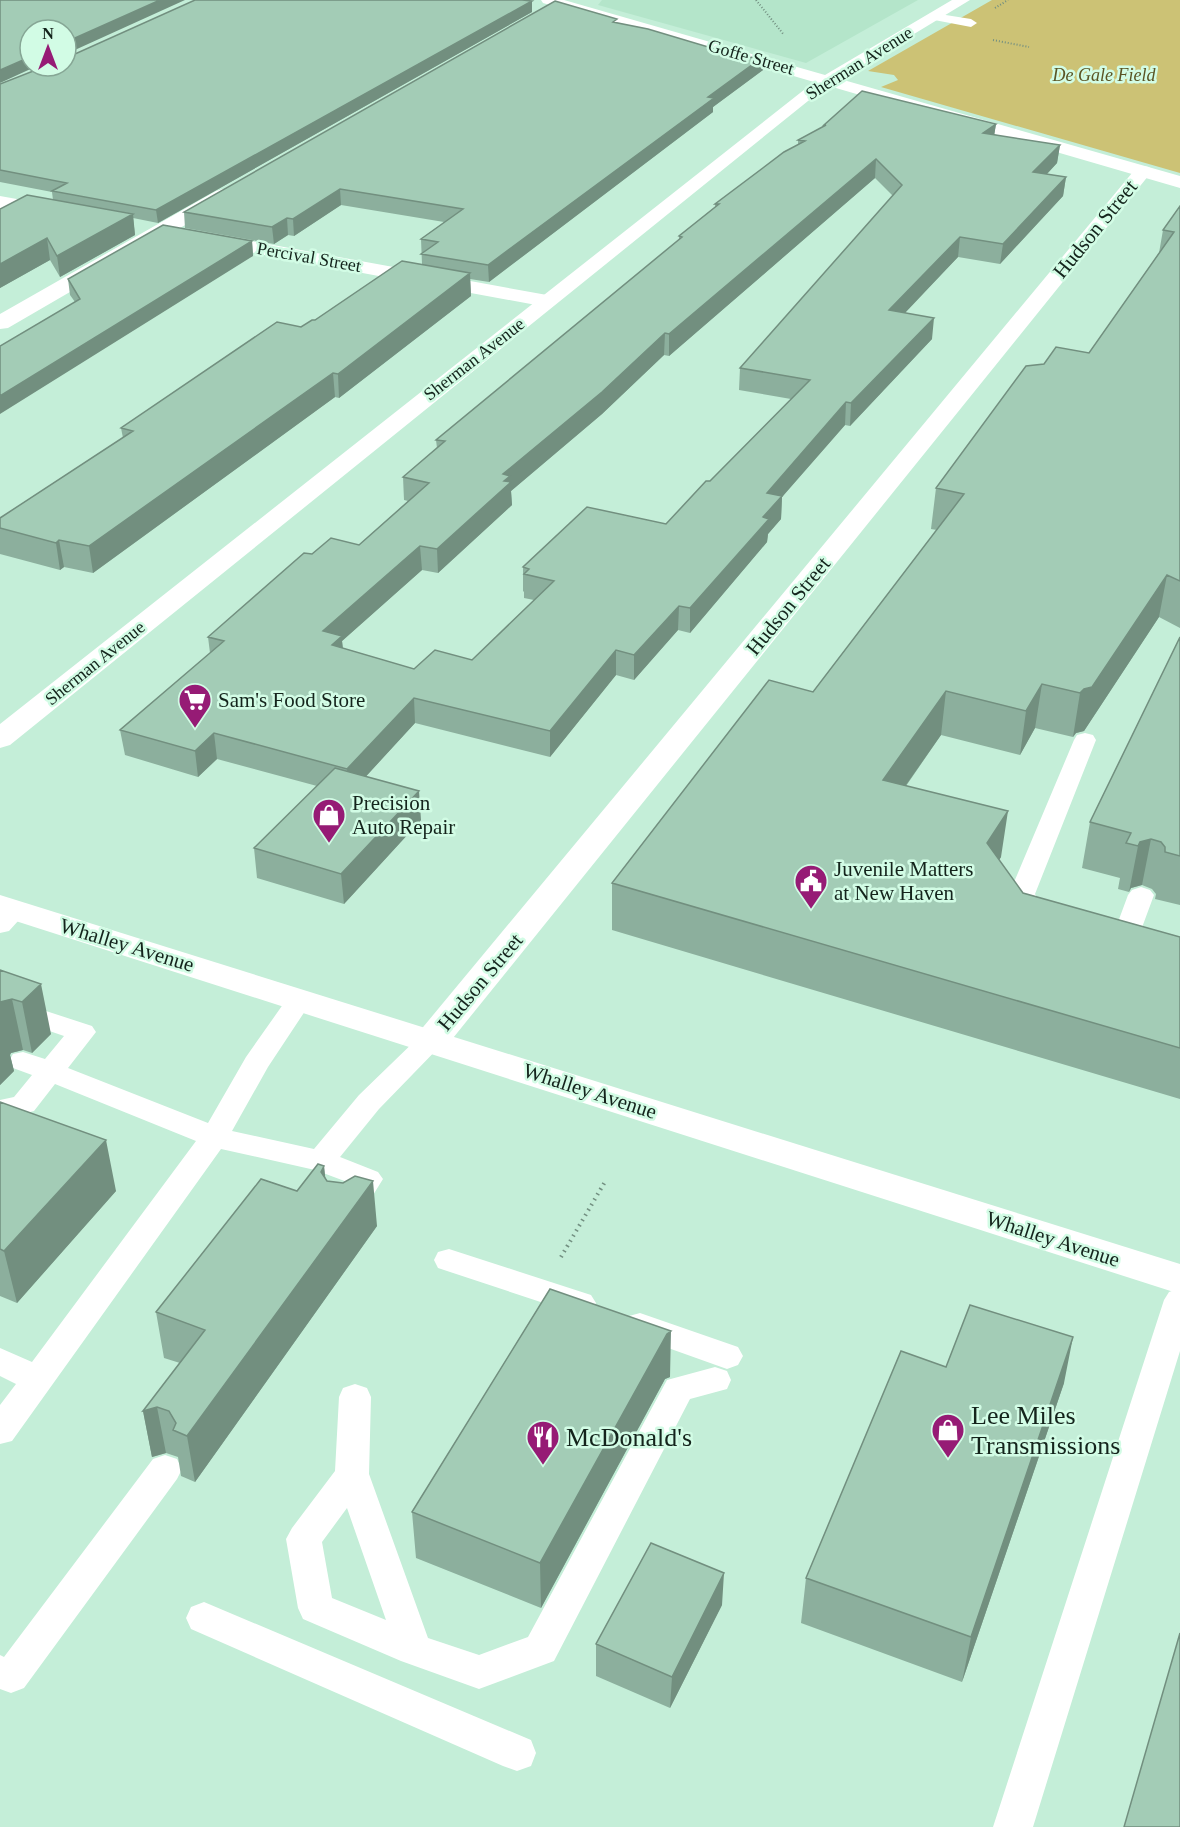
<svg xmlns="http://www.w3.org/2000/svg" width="1180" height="1827" font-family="Georgia,serif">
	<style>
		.built { fill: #b4e5ca }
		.green { fill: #ccc275 }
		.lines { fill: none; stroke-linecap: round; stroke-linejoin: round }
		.path-far1 { stroke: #728f80; stroke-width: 2; stroke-dasharray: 1 2; stroke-linecap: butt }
		.path { stroke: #728f80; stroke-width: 4; stroke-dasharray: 1.5 4.5; stroke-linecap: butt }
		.service { fill: #fff; fill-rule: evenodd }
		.minor { fill: #fff; fill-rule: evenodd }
		.secondary { fill: #fff; fill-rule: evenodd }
		.primary { fill: #fff; fill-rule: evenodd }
		.wall { fill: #8caf9d; fill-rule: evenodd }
		.shaded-wall { fill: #728f7f }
		.building { fill: #a3ccb6; stroke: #728f7f; stroke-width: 1.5; fill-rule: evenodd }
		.labels { text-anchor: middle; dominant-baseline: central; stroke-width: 5; stroke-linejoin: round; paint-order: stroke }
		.far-street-label { font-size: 18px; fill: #14241c; stroke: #d2fce5 }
		.far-park-label { font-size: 18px; font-style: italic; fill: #5b5525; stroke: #d2fce5 }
		.street-label { font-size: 21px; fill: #14241c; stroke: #d2fce5 }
		.poi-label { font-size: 21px; fill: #14241c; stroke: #d2fce5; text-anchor: start }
		.near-poi-label { font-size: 26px; fill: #14241c; stroke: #d2fce5; text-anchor: start }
	</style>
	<rect width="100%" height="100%" fill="#c4eed8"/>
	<!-- built -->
	<path class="built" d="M 602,0 L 918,0 L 806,63 L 598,5 Z"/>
	<!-- green -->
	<path class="green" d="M 992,0 L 1180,0 L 1180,173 L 881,87 L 898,80 L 894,75 L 868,71 Z"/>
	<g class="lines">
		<!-- path-far1 -->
		<path class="path-far1" d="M 756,0 L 784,35
			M 995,8 L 1008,0
			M 993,40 L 1029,47"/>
		<!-- path -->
		<path class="path" d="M 561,1257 L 606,1180"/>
		<!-- service -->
		<path class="service" d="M 933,13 L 971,19 L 977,23 L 971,27 L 929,19 L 927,17 Z
			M 1085,733 L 1093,735 L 1096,740 L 1035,894 L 1041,905 L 1057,918 L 1053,924 C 1030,929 1020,911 1009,894 L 1074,740 L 1077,735 Z
			M 1141,887 L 1150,890 L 1154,895 L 1137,941 L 1133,947 L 1124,949 L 1115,947 L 1111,941 L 1128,895 L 1132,890 Z
			M 15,902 L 24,904 L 28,910 L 9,931 L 0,933 L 0,910 L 6,904 Z
			M 300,990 L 309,993 L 313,999 L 268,1067 L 232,1131 L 314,1149 L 359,1095 L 422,1034 L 432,1031 L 442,1034 L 446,1040 L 379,1109 L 340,1157 L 378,1172 L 383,1179 L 360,1216 L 349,1219 L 338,1216 L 334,1208 L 350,1183 L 315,1170 L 221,1149 L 12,1441 L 0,1444 L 0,1405 L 16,1384 L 0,1376 L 0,1348 L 32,1362 L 196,1141 L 55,1084 L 34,1111 L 0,1120 L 0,1100 L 14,1097 L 32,1075 L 13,1068 L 9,1061 L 13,1054 L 23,1052 L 45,1059 L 64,1036 L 0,1014 L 0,996 L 92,1026 L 96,1032 L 68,1068 L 208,1123 L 246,1057 L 291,993 Z
			M 449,1249 L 591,1295 L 596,1303 L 591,1311 L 580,1315 L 438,1268 L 434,1260 L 438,1252 Z
			M 1180,1288 L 1180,1351 L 1033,1827 L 993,1827 L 1164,1300 L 1169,1292 Z
			M 640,1313 L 738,1347 L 743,1356 L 738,1365 L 727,1369 L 629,1334 L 624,1325 L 629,1316 Z
			M 715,1367 L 727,1371 L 731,1380 L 727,1389 L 690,1399 L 554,1661 L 479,1689 L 401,1661 L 303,1619 L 298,1608 L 286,1539 L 292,1528 L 335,1471 L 339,1397 L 343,1388 L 355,1384 L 367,1388 L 371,1397 L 369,1474 L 428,1638 L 479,1655 L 528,1637 L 667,1380 ZM 347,1508 L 386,1620 L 332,1598 L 322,1542 Z
			M 165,1455 L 177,1459 L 182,1469 L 177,1479 L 24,1688 L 11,1693 L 0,1689 L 0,1655 L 4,1657 L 153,1459 Z
			M 204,1602 L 531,1740 L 536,1753 L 531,1766 L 517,1771 L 503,1766 L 191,1629 L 186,1618 L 191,1607 Z"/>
		<!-- minor -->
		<path class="minor" d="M 1143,166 L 1149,167 L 1152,171 L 1149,175 L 445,1048 L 432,1052 L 419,1048 L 414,1040 L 419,1032 L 1137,167 Z
			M 223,189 L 230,191 L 232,195 L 230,199 L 8,328 L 0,329 L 0,314 L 216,191 Z
			M 0,196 L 56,206 L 63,208 L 66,212 L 63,216 L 56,218 L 0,208 Z
			M 207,233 L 547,295 L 554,297 L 557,301 L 554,305 L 547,307 L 200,243 L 197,239 L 200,235 Z"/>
		<!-- secondary -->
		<path class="secondary" d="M 541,0 L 564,0 L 825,75 L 952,0 L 970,0 L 840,79 L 1180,176 L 1180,188 L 829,86 L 808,101 L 10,745 L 0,748 L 0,724 L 814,82 L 543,3 Z"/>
		<!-- primary -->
		<path class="primary" d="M 0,895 L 1180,1264 L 1180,1294 L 0,916 Z"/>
	</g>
	<!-- wall -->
	<path class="wall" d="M 532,12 L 158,223 L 133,218 L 135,235 L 60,277 L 50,260 L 0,288 L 0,209 L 53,200 L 52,192 L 0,182 L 0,84 Z
		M 617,23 L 745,58 L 764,56 L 763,70 L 713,107 L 713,112 L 489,282 L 470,279 L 471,296 L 339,398 L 335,397 L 93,573 L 64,567 L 60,570 L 0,554 L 0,518 L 123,438 L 121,428 L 301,327 L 422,264 L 421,239 L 444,222 L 341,205 L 294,236 L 288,235 L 274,244 L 185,228 L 184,212 Z
		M 996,124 L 994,135 L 1060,145 L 1057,163 L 1047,174 L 1066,177 L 1063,196 L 1000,264 L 958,257 L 905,312 L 932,339 L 850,426 L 845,425 L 782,497 L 781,519 L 768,534 L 767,542 L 690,633 L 678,630 L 634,680 L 616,675 L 550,757 L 415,723 L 366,776 L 421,820 L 344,904 L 257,878 L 254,848 L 317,786 L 217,759 L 198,777 L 125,755 L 120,730 L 210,653 L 208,637 L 312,554 L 359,545 L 408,501 L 404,500 L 403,477 L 437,448 L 436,440 L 679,240 L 679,236 L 715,207 L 715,204 L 798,145 L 798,140 L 824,127 L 824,125 ZM 875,178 L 893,196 L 740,368 L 739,390 L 791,399 L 710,481 L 666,524 L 523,567 L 523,591 L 524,592 L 524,598 L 534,600 L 472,660 L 414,669 L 343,648 L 342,641 L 422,570 L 438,573 L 512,505 L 511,491 L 602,414 L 664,355 L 669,356 Z
		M 1180,206 L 1180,628 L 1159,617 L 1084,731 L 1076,733 L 1073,737 L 1035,728 L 1020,755 L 941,735 L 906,786 L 1001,857 L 999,860 L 1023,893 L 1180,937 L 1180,1099 L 612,930 L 612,883 L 813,692 L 937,530 L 931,529 L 936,488 L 1044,364 L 1089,353 L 1159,253 L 1163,230 Z
		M 252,241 L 253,256 L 75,302 L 70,295 L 68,279 Z
		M 1180,637 L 1180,905 L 1155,899 L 1156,894 L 1152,889 L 1142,885 L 1131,888 L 1129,892 L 1118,889 L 1120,878 L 1082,868 L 1090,822 Z
		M 0,970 L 51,1034 L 32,1053 L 23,1050 L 11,1053 L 10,1055 L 14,1071 L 0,1085 Z
		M 0,1102 L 116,1191 L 17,1303 L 0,1296 Z
		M 324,1166 L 325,1179 L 327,1181 L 343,1183 L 377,1226 L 195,1482 L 181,1476 L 178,1457 L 166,1453 L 152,1457 L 143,1411 L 180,1363 L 164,1358 L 156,1312 L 297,1191 Z
		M 550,1289 L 670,1377 L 665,1379 L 541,1608 L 416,1558 L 412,1512 Z
		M 946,1367 L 1064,1383 L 962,1682 L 801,1623 L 806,1578 Z
		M 722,1605 L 670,1708 L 596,1676 L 596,1644 Z"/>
	<!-- shaded-wall -->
	<path class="shaded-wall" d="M 160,0 L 185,0 L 66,54 L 66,42 Z
		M 532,1 L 532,12 L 158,223 L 156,210 Z
		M 764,56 L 763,70 L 713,107 L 713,112 L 489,282 L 488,265 L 708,97 Z
		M 30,57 L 30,66 L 37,66 L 0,83 L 0,70 Z
		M 996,124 L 993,143 L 983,133 Z
		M 1060,145 L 1057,163 L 1031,191 L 1033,172 Z
		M 876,159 L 875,178 L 669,356 L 669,334 Z
		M 1066,177 L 1063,196 L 1000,264 L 1003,244 Z
		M 340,189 L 341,205 L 294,236 L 293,219 Z
		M 133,214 L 135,235 L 60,277 L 57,256 Z
		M 287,218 L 288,235 L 274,244 L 272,227 Z
		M 960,237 L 958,257 L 888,331 L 889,310 Z
		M 47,238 L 50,260 L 0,288 L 0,264 Z
		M 252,241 L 253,256 L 0,414 L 0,396 Z
		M 470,273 L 471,296 L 339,398 L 338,374 Z
		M 934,318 L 932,339 L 850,426 L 851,403 Z
		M 665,333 L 664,355 L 602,414 L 511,491 L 512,505 L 438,573 L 437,549 L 503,474 Z
		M 333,373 L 335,397 L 93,573 L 89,546 Z
		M 846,402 L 845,425 L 782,497 L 781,519 L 768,534 L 767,542 L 690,633 L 690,608 L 767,493 Z
		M 59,540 L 64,567 L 60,570 L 56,543 Z
		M 420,546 L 422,570 L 342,641 L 344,661 L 323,631 Z
		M 1167,575 L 1159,617 L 1084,731 L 1076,733 L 1073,737 L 1080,693 Z
		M 679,606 L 678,630 L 634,680 L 634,655 Z
		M 616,650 L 616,675 L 550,757 L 550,731 Z
		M 1042,684 L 1035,728 L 1020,755 L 1026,711 Z
		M 946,691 L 941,735 L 878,825 L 883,780 Z
		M 414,698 L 415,723 L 349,795 L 347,769 Z
		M 214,733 L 217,759 L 198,777 L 195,751 Z
		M 419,791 L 421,820 L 344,904 L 341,874 Z
		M 1008,811 L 1001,857 L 980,889 L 987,843 Z
		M 1151,839 L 1142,885 L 1131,888 L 1129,892 L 1138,846 L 1140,842 Z
		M 41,984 L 51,1034 L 32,1053 L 22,1002 Z
		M 12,999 L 23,1050 L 11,1053 L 10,1055 L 14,1071 L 0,1085 L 0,1002 Z
		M 106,1140 L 116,1191 L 17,1303 L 4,1251 Z
		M 324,1166 L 329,1211 L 321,1172 Z
		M 373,1181 L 377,1226 L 195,1482 L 187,1436 Z
		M 671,1331 L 670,1377 L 665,1379 L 541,1608 L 540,1563 L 667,1334 Z
		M 1073,1337 L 1064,1383 L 962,1682 L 971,1637 Z
		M 157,1407 L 166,1453 L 152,1457 L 143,1411 Z
		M 724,1573 L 722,1605 L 670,1708 L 672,1677 Z"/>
	<!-- building -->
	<path class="building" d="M 0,0 L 160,0 L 66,42 L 66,30 L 30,30 L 30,57 L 0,70 Z
		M 195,0 L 522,0 L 532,1 L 156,210 L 52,191 L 67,183 L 0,170 L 0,84 L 46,66 L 66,66 L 66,58 Z
		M 555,1 L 617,19 L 613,22 L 648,29 L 745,58 L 764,56 L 708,97 L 714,98 L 488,265 L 421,254 L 438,242 L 421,239 L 463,209 L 340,189 L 293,219 L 287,218 L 272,227 L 184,212 Z
		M 862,91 L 996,124 L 983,133 L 1060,145 L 1033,172 L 1066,177 L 1003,244 L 960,237 L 889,310 L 934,318 L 851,403 L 846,402 L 767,493 L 782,496 L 763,517 L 769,519 L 690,608 L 679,606 L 634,655 L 616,650 L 550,731 L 414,698 L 347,769 L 214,733 L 195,751 L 120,730 L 224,641 L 208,637 L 304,553 L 312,554 L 331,538 L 359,545 L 429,483 L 403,477 L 445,441 L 436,440 L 682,237 L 679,236 L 719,204 L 715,204 L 784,152 L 805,141 L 798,140 L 826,125 L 824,125 ZM 876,159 L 902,185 L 740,368 L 810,380 L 710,481 L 706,481 L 666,524 L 587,507 L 523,567 L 529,569 L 524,574 L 554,581 L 472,660 L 435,650 L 414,669 L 332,645 L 342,636 L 323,631 L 420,546 L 437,549 L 511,482 L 504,481 L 510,476 L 503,474 L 602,392 L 665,333 L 669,334 Z
		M 27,195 L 133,214 L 57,256 L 47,238 L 0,264 L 0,209 Z
		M 1180,206 L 1180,581 L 1167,575 L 1092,687 L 1084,689 L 1080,693 L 1042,684 L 1026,711 L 946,691 L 883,780 L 1008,811 L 987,843 L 1023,893 L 1180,937 L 1180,1048 L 612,883 L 769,680 L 813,692 L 964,494 L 936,488 L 1026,366 L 1044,364 L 1056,347 L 1089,353 L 1174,232 L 1163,230 Z
		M 163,225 L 252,241 L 0,396 L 0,346 L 80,299 L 68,279 Z
		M 402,261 L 470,273 L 338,374 L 333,373 L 89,546 L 59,540 L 56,543 L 0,528 L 0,518 L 133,431 L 121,428 L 277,322 L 301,327 L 312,320 L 315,320 Z
		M 1180,637 L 1180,856 L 1165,852 L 1165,847 L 1161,842 L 1151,839 L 1140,842 L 1138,846 L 1126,843 L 1131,833 L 1090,822 Z
		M 335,768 L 419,791 L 341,874 L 254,848 Z
		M 0,970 L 41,984 L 22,1002 L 12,999 L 0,1002 Z
		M 0,1102 L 106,1140 L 4,1251 L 0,1249 Z
		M 318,1164 L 324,1166 L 321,1172 L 327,1181 L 343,1183 L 355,1176 L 373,1181 L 187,1436 L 173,1430 L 176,1423 L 169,1411 L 157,1407 L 143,1411 L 205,1330 L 156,1312 L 261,1179 L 297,1191 Z
		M 550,1289 L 671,1331 L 667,1334 L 540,1563 L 412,1512 Z
		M 970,1305 L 1073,1337 L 971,1637 L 806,1578 L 901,1351 L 946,1367 Z
		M 651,1543 L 724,1573 L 672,1677 L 596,1644 Z
		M 1180,1633 L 1180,1827 L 1124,1827 Z"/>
	<!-- icons -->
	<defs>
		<g id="supermarket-pin" transform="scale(1.725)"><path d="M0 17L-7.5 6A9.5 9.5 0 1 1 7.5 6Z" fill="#961b75" stroke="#d2fce5"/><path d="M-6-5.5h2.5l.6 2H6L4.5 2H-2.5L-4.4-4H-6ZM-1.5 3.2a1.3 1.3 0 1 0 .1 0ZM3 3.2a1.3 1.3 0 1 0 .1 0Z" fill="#fff"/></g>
		<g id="shop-pin" transform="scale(1.725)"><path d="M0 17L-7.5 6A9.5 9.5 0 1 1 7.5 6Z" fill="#961b75" stroke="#d2fce5"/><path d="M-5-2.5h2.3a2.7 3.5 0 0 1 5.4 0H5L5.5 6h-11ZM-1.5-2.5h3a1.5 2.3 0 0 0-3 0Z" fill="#fff"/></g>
		<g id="civic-pin" transform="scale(1.725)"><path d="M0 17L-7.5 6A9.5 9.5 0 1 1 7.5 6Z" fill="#961b75" stroke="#d2fce5"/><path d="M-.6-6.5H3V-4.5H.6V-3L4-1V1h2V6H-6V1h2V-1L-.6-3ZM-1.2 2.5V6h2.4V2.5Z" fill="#fff"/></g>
		<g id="restaurant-pin" transform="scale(1.725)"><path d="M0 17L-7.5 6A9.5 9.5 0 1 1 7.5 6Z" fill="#961b75" stroke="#d2fce5"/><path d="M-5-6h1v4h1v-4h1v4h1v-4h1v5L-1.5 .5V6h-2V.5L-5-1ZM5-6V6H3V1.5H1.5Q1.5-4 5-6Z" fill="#fff"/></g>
	</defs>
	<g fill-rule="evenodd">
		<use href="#supermarket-pin" x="195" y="700"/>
		<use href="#shop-pin" x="329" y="815"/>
		<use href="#civic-pin" x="811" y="881"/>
		<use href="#shop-pin" x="948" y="1430"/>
		<use href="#restaurant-pin" x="543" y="1437"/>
	</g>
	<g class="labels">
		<!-- far-street labels -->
		<g class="far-street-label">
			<text transform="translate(751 57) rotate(16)">Goffe Street</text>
			<text transform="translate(859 63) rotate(-32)">Sherman Avenue</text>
			<text transform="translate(309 257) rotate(10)">Percival Street</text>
			<text transform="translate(474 359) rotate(-38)">Sherman Avenue</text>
			<text transform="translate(95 663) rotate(-39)">Sherman Avenue</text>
		</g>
		<!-- far-park labels -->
		<g class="far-park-label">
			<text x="1104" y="75">De Gale Field</text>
		</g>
		<!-- street labels -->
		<g class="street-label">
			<text transform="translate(1095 229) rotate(-51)">Hudson Street</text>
			<text transform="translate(788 606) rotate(-51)">Hudson Street</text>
			<text transform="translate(127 945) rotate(17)">Whalley Avenue</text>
			<text transform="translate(480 982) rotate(-50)">Hudson Street</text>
			<text transform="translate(590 1091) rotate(18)">Whalley Avenue</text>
			<text transform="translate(1053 1239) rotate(18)">Whalley Avenue</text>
		</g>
		<!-- poi labels -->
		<g class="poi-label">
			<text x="218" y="700">Sam's Food Store</text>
			<text x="352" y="803">Precision<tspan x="352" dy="24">Auto Repair</tspan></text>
			<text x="834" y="869">Juvenile Matters<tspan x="834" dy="24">at New Haven</tspan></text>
		</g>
		<!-- near-poi labels -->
		<g class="near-poi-label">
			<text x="971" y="1415">Lee Miles<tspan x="971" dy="30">Transmissions</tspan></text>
			<text x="566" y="1437">McDonald's</text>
		</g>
	</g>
	<!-- north arrow -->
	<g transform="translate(48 48)"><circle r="28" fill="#d2fce5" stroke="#86a695" stroke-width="1.5"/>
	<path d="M0-4.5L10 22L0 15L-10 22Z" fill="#961b75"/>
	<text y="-9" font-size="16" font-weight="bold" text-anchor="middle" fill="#14241c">N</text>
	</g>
</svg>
